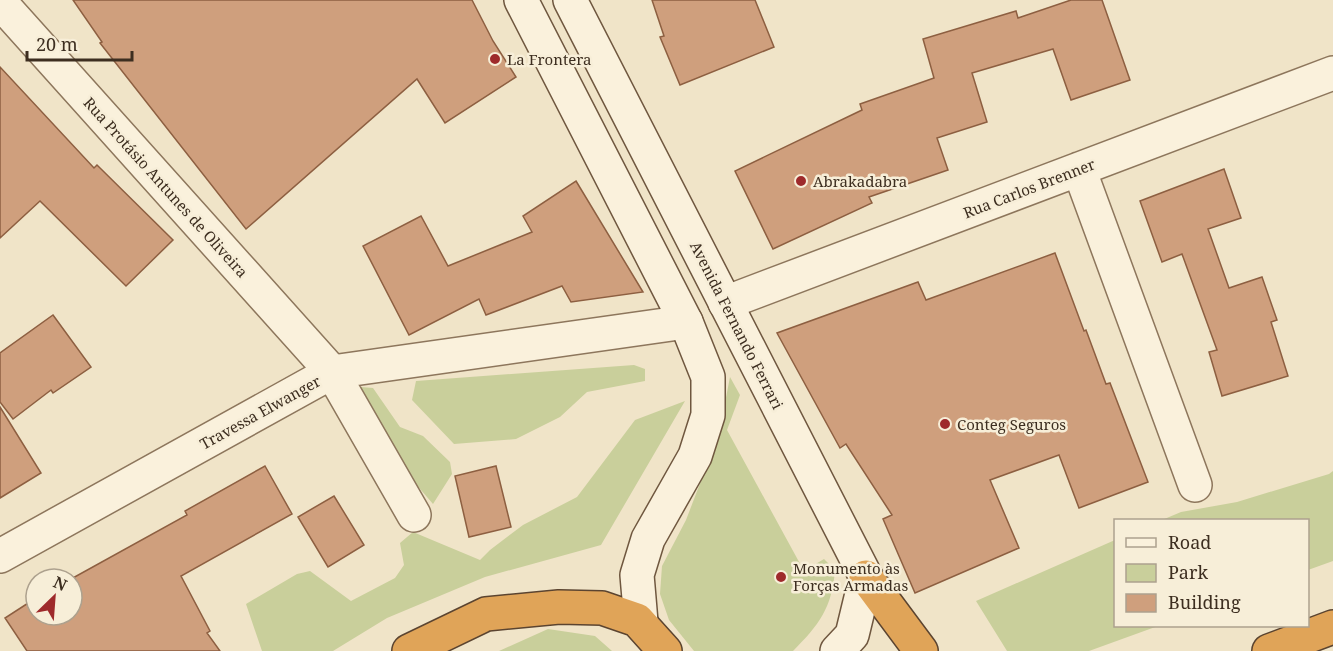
<svg xmlns="http://www.w3.org/2000/svg" width="1333" height="651" font-family="'Noto Serif',serif">
	<style>
		.green { fill: #c9cf9b }
		.building { fill: #cf9f7d; stroke: #8d5f41; stroke-width: 1.5 }
		.lines { fill: none; stroke-linecap: round; stroke-linejoin: round }
		.street-casing { stroke: #8d765c; stroke-width: 36 }
		.secondary-casing { stroke: #6f573f; stroke-width: 36 }
		.highway-casing { stroke: #5b4430; stroke-width: 36 }
		.street { stroke: #faf1dc; stroke-width: 33 }
		.secondary { stroke: #faf1dc; stroke-width: 33 }
		.highway { stroke: #e0a458; stroke-width: 33 }
		.poi-dot { fill: #9e2a2b; stroke: #f7eed8; stroke-width: 2 }
		.labels { text-anchor: middle; dominant-baseline: central; stroke-width: 5; stroke-linejoin: round; paint-order: stroke }
		.poi-label { font-size: 15px; fill: #3d2e20; stroke: #f7eed8; text-anchor: start }
		.street-label { font-size: 15px; fill: #3d2e20; stroke: #f7eed8 }
	</style>
	<rect width="100%" height="100%" fill="#f0e4c8"/>
	<!-- green -->
	<path class="green" d="M 634,365 L 645,369 L 645,381 L 587,392 L 560,417 L 516,439 L 454,444 L 412,400 L 416,381 Z
		M 730,377 L 740,395 L 727,430 L 804,571 L 824,559 L 835,570 C 832,608 819,625 793,651 L 694,651 L 669,620 L 660,594 L 662,566 L 686,520 L 714,447 L 720,428 Z
		M 361,387 L 373,388 L 400,427 L 423,436 L 450,462 L 452,474 L 433,504 L 415,483 L 355,398 Z
		M 685,401 L 601,545 L 485,577 L 387,618 L 333,651 L 262,651 L 246,604 L 297,574 L 310,571 L 351,601 L 395,578 L 404,565 L 400,543 L 413,532 L 480,560 L 490,550 L 523,525 L 577,497 L 635,420 Z
		M 1333,471 L 1333,561 L 1308,570 L 1308,520 L 1162,520 L 1181,512 L 1237,502 L 1329,474 Z
		M 1115,540 L 1116,626 L 1158,626 L 1089,651 L 1007,651 L 976,601 Z
		M 548,629 L 595,636 L 612,651 L 499,651 Z"/>
	<!-- building -->
	<path class="building" d="M 73,0 L 472,0 L 493,41 L 516,77 L 445,123 L 417,79 L 246,229 L 100,43 L 102,42 Z
		M 652,0 L 755,0 L 774,47 L 680,85 L 660,37 L 664,36 Z
		M 1071,0 L 1102,0 L 1130,80 L 1071,100 L 1053,49 L 972,73 L 987,122 L 937,138 L 948,170 L 869,197 L 872,203 L 773,249 L 735,171 L 862,110 L 860,104 L 934,78 L 923,39 L 1016,11 L 1018,18 Z
		M 0,67 L 94,168 L 97,165 L 173,240 L 126,286 L 40,201 L 0,238 Z
		M 1224,169 L 1241,218 L 1208,229 L 1229,288 L 1262,277 L 1277,320 L 1271,322 L 1288,376 L 1222,396 L 1209,352 L 1217,350 L 1182,254 L 1162,262 L 1140,201 Z
		M 576,181 L 643,292 L 571,302 L 562,286 L 486,315 L 479,299 L 409,335 L 363,246 L 421,216 L 448,266 L 532,232 L 523,216 Z
		M 1055,253 L 1084,331 L 1086,330 L 1106,384 L 1110,383 L 1148,482 L 1079,508 L 1059,455 L 990,480 L 1019,548 L 915,593 L 883,519 L 892,515 L 846,444 L 840,448 L 777,333 L 918,282 L 926,300 Z
		M 53,315 L 91,367 L 53,393 L 51,390 L 13,419 L 0,402 L 0,353 Z
		M 0,407 L 41,473 L 0,498 Z
		M 265,466 L 292,514 L 181,576 L 210,631 L 207,633 L 220,651 L 27,651 L 5,618 L 36,598 L 36,615 L 72,615 L 71,579 L 187,515 L 185,511 Z
		M 496,466 L 511,527 L 469,537 L 455,476 Z
		M 334,496 L 364,545 L 328,567 L 298,517 Z"/>
	<g class="lines">
		<!-- street casing -->
		<g class="street-casing">
			<path id="street" d="M 0,2 L 332,372 L 414,515
				M 1079,169 L 1195,485
				M 725,303 L 1333,73
				M 0,556 L 332,372 L 686,322"/>
		</g>
		<!-- secondary casing -->
		<g class="secondary-casing">
			<path id="secondary" d="M 521,0 L 686,322 L 708,377 L 708,415 L 695,456 L 648,539 L 637,575 L 641,622
				M 570,0 L 866,577 L 852,635 L 837,651"/>
		</g>
		<!-- highway casing -->
		<g class="highway-casing">
			<path id="highway" d="M 866,577 L 921,651
				M 409,651 L 486,614 L 559,607 L 602,608 L 637,620 L 665,651
				M 1269,651 L 1333,627"/>
		</g>
		<!-- street -->
		<use href="#street" class="street"/>
		<!-- secondary -->
		<use href="#secondary" class="secondary"/>
		<!-- highway -->
		<use href="#highway" class="highway"/>
	</g>
	<!-- markers -->
	<g class="poi-dot">
		<circle cx="495" cy="59" r="6"/>
		<circle cx="801" cy="181" r="6"/>
		<circle cx="945" cy="424" r="6"/>
		<circle cx="781" cy="577" r="6"/>
	</g>
	<g class="labels">
		<!-- poi labels -->
		<g class="poi-label">
			<text x="507" y="59">La Frontera</text>
			<text x="813" y="181">Abrakadabra</text>
			<text x="957" y="424">Conteg Seguros</text>
			<text x="793" y="568">Monumento às<tspan x="793" dy="17">Forças Armadas</tspan></text>
		</g>
		<!-- street labels -->
		<g class="street-label">
			<text transform="translate(166 187) rotate(48)">Rua Protásio Antunes de Oliveira</text>
			<text transform="translate(1029 188) rotate(-21)">Rua Carlos Brenner</text>
			<text transform="translate(737 325) rotate(63)">Avenida Fernando Ferrari</text>
			<text transform="translate(260 412) rotate(-29)">Travessa Elwanger</text>
		</g>
	</g>
	<!-- legend -->
	<rect x="1114" y="519" width="195" height="108" fill="#f7eed8" stroke="#ada18e" stroke-width="1.5"/>
	<rect x="1126" y="538" width="30" height="9" fill="#faf1dc" stroke="#ada18e" stroke-width="1.5"/>
	<text x="1168" y="549" font-size="18" fill="#3d2e20">Road</text>
	<rect x="1126" y="564" width="30" height="18" fill="#c9cf9b" stroke="#ada18e" stroke-width="1.5"/>
	<text x="1168" y="579" font-size="18" fill="#3d2e20">Park</text>
	<rect x="1126" y="594" width="30" height="18" fill="#cf9f7d" stroke="#ada18e" stroke-width="1.5"/>
	<text x="1168" y="609" font-size="18" fill="#3d2e20">Building</text>
	<!-- north arrow -->
	<g transform="translate(54 597) rotate(25)"><circle r="28" fill="#f7eed8" stroke="#ada18e" stroke-width="1.5"/>
	<path d="M0-4.5L10 22L0 15L-10 22Z" fill="#9e2a2b"/>
	<text y="-9" font-size="16" font-weight="bold" text-anchor="middle" fill="#3d2e20">N</text>
	</g>
	<!-- scale -->
	<path d="M27 51v9h105v-9" fill="none" stroke="#3d2e20" stroke-width="3"/>
	<text x="36" y="51" font-size="18" fill="#3d2e20" stroke="#f7eed8" stroke-width="4.5" paint-order="stroke">20 m</text>
</svg>
